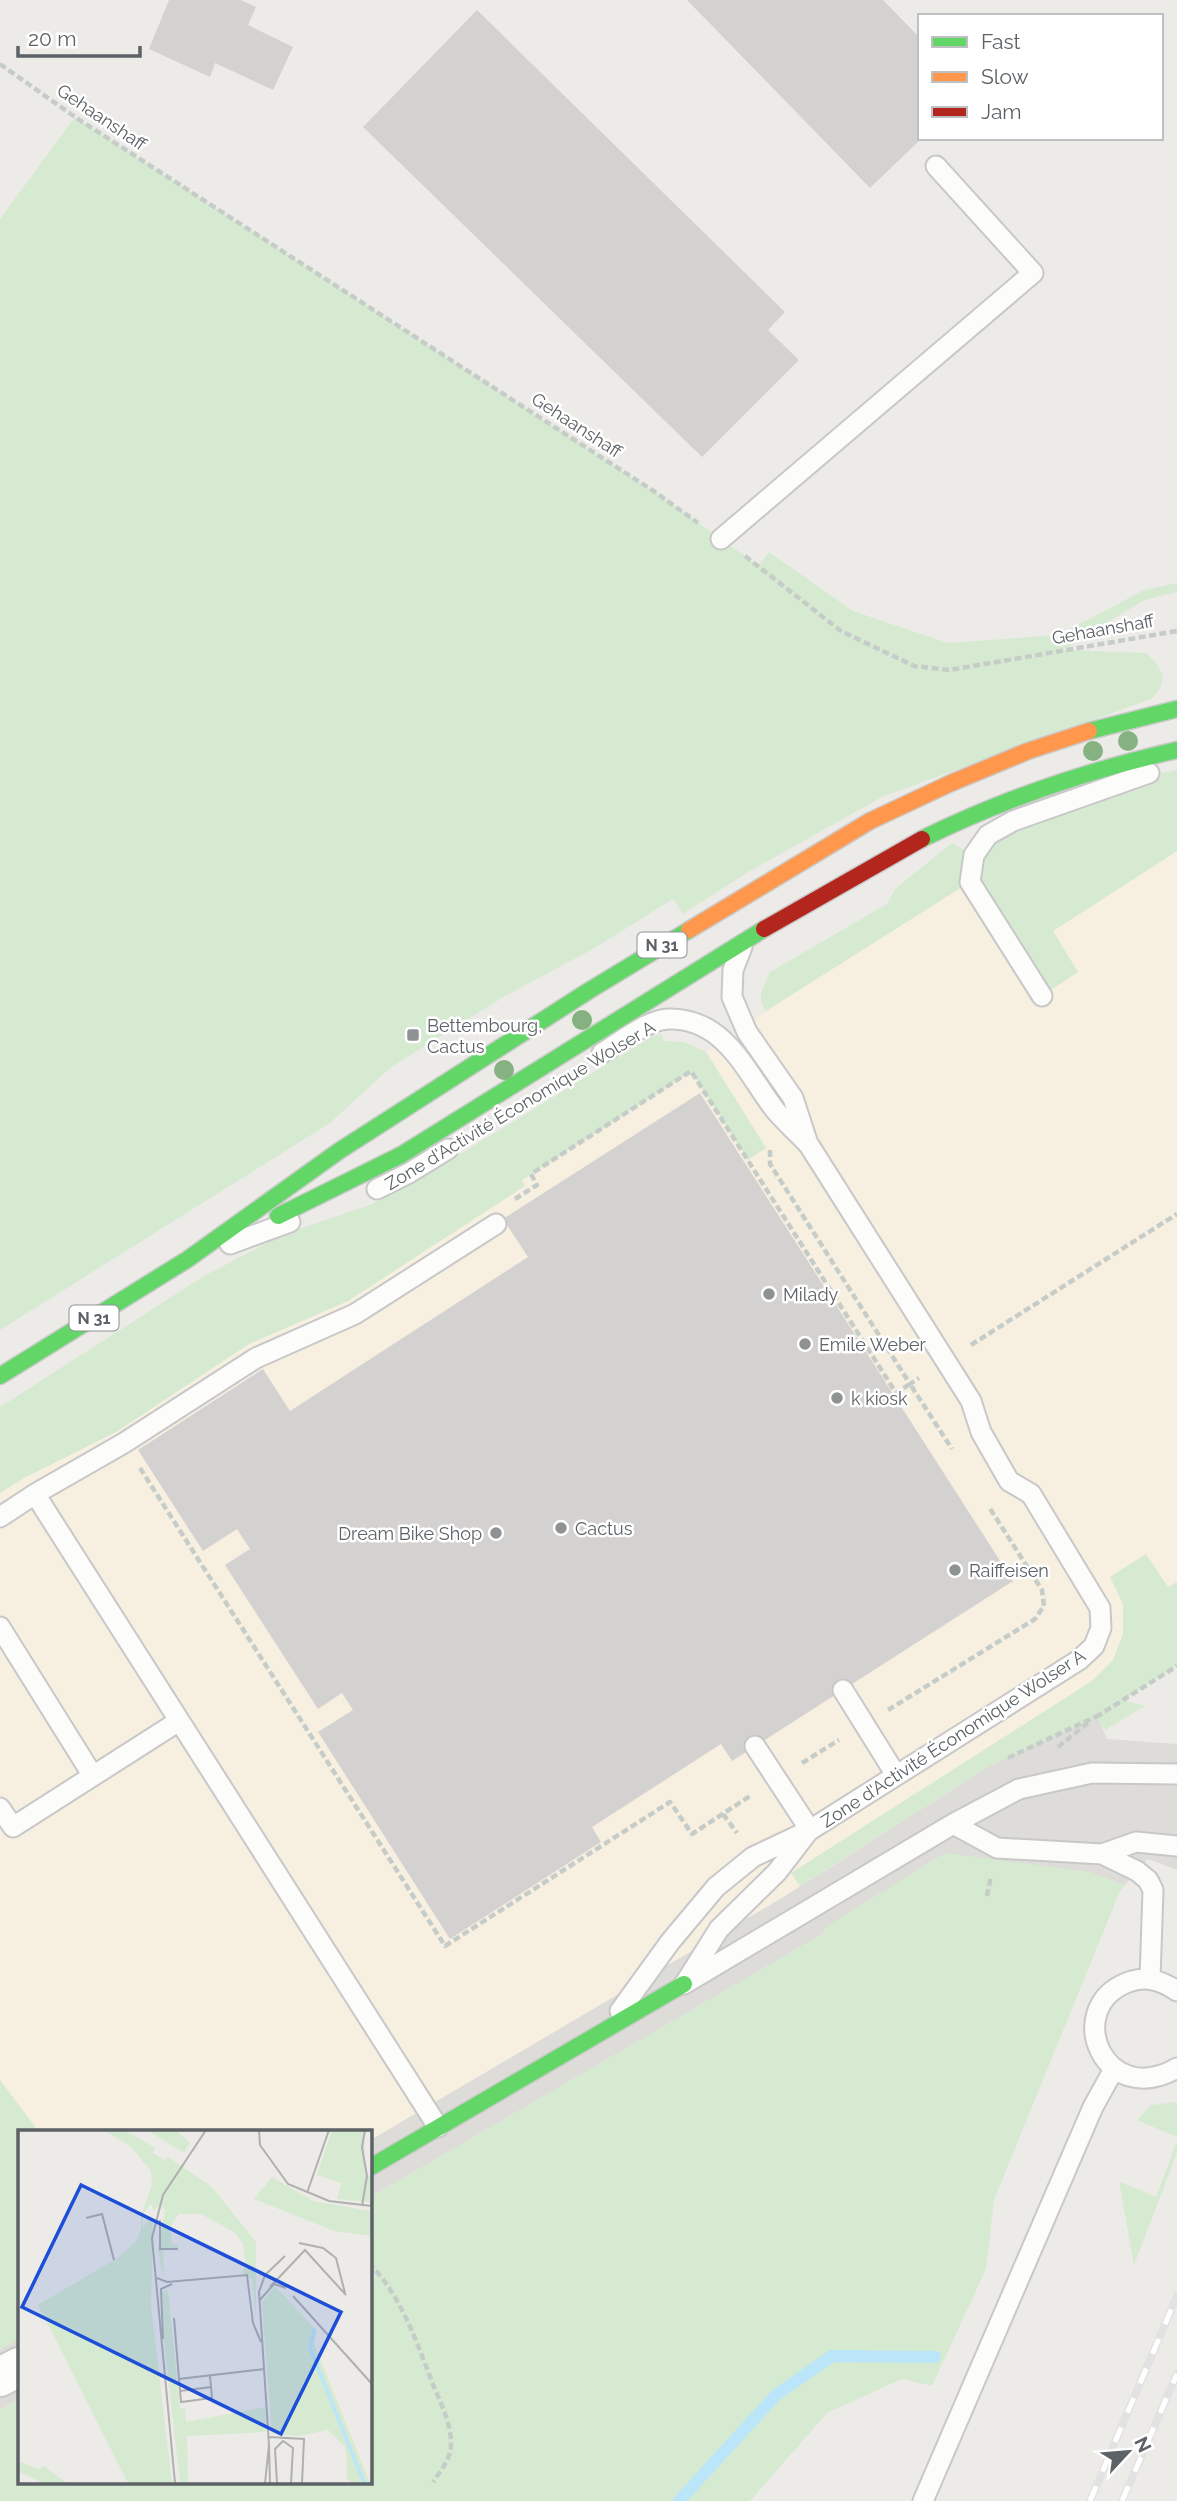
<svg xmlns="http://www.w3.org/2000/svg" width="1177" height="2501" font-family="Raleway,sans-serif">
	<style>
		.commercial { fill: #f7efe0 }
		.industrial { fill: #dedcd8 }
		.green { fill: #d6ead1 }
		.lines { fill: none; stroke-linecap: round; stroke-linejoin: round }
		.stream { stroke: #bbe5f8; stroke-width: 12 }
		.building { fill: #d4d2d0 }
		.lane-casing { stroke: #c8c8c8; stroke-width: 23 }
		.street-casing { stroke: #c8c8c8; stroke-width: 42 }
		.fast-casing { stroke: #c9c9c9; stroke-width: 19 }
		.slow-casing { stroke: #c9c9c9; stroke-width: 19 }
		.jam-casing { stroke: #c9c9c9; stroke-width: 19 }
		.path { stroke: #c6ccc8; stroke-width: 4.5; stroke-dasharray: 7 3.5; stroke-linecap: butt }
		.lane { stroke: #fcfcfb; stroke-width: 19 }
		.street { stroke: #fcfcfb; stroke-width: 38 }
		.fast { stroke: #63d668; stroke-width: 16 }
		.slow { stroke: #ff974d; stroke-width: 16 }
		.jam { stroke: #b3261e; stroke-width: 16 }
		.rail-casing { stroke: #e3e2e3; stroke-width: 8 }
		.rail { stroke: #fff; stroke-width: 5; stroke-dasharray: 16; stroke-linecap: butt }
		.tree { fill: #86b281 }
		.poi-dot { fill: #8f9293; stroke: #fff; stroke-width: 2.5 }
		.labels { text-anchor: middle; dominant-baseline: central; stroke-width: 5; stroke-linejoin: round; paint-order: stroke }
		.shield { fill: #fff; stroke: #8d9194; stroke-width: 2 }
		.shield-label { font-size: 16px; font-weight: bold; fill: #5c6266 }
		.street-label { font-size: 18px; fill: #5c6266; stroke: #fff }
		.poi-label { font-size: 18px; fill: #5c6266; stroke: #fff; text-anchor: start }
		.inset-river { fill: none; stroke: #bbe5f8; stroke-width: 3.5 }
		.inset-road { fill: none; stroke: #afb0af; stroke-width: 2 }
		.view { fill: #1d4ed8; fill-opacity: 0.15; stroke: #1d4ed8; stroke-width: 3.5 }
		.inset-edge { fill: none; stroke: #5c6266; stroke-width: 3.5 }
	</style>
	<rect width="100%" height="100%" fill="#edebe7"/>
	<!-- commercial -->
	<path class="commercial" d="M 1177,851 L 1177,1582 L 1169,1588 L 1110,1577 L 1123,1604 L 1123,1634 L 1113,1660 L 1092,1681 L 791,1873 L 800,1886 L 782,1898 L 369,2141 L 369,2132 L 39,2132 L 0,2080 L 0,1493 L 24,1478 L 116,1432 L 249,1344 L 348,1301 L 525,1185 L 522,1180 L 691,1071 L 749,1160 L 766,1147 L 706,1052 L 801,988 L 970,882 L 1053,931 Z"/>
	<!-- industrial -->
	<path class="industrial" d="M 1097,1716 L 1107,1739 L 1177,1744 L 1177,1870 L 1148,1859 L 1125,1885 L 1089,1872 L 824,1929 L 826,1932 L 369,2198 L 369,2141 L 782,1898 L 989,1766 Z
		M 19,2339 L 19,2399 L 0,2410 L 0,2349 Z"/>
	<!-- green -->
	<path class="green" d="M 75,117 L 655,492 L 759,566 L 769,552 L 853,611 L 948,643 L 1059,635 L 1144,590 L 1177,583 L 1177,592 L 1144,600 L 1063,650 L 1146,653 C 1164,670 1170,680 1151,699 L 884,796 L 748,872 L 683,914 L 673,899 L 593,949 L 505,996 L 390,1068 L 330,1123 L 0,1330 L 0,219 Z
		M 1177,770 L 1177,851 L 1053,931 L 1078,972 L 1042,996 L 970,882 L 766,1011 L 761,1002 L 761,993 L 770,972 L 887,904 L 896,888 L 952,843 L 974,855 L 988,835 L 1139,778 Z
		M 662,1034 L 663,1041 L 684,1042 L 706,1052 L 766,1148 L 748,1160 L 691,1072 L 522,1180 L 525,1186 L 348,1301 L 249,1344 L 116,1432 L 24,1478 L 0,1493 L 0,1407 L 204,1276 L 284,1234 L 370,1205 L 416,1181 L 651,1037 Z
		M 1146,1554 L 1168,1587 L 1177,1582 L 1177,1666 L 1123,1700 L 1145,1706 L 1105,1730 L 1096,1717 L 989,1766 L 800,1886 L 791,1873 L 1092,1681 L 1113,1660 L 1123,1634 L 1123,1604 L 1110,1577 Z
		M 945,1853 L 1089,1872 L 1125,1885 L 1120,1891 L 994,2200 L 986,2269 L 932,2386 L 902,2379 L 827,2413 L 750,2501 L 0,2501 L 0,2410 L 19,2399 L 19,2482 L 369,2482 L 369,2198 L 826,1932 L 824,1928 Z
		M 0,2080 L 39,2132 L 19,2132 L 19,2339 L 0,2349 Z
		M 1177,2102 L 1177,2137 L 1137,2120 L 1151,2105 Z
		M 1177,2141 L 1177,2153 L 1134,2265 L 1119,2181 L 1156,2197 Z"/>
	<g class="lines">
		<!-- stream -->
		<path class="stream" d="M 679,2501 L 776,2395 L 832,2356 L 935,2357"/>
	</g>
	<!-- building -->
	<path class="building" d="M 169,0 L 241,0 L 256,7 L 248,25 L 293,47 L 273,90 L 215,63 L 210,77 L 149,49 Z
		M 687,0 L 883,0 L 920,38 L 920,140 L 870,188 Z
		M 477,10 L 785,312 L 768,330 L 799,360 L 702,457 L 363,127 Z
		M 700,1093 L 1013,1581 L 732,1761 L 721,1744 L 592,1827 L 601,1842 L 450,1939 L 318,1732 L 353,1710 L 342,1693 L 318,1709 L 225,1565 L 250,1549 L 237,1529 L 203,1551 L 138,1450 L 263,1369 L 290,1411 L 528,1257 L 503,1219 Z"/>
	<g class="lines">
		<!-- lane casing -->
		<g class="lane-casing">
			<path id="lane" d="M 721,539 L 1033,273 L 936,166
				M 742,947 L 733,970 L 732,997 L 747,1032 L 793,1098 L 807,1141
				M 1042,996 L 970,882 L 974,855 L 988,835 L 1013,821 L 1149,773
				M 602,1053 C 619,1043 648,1019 669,1019 C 725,1018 746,1072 775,1110 C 785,1122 798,1133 809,1145 L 971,1401 L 981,1432 L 1009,1481 L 1031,1494 L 1100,1608 L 1101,1628 L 1094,1646 L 1079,1660 L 810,1830 L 753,1857 L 716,1887 L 670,1942 L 620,2011
				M 377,1189 L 409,1173 L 448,1149
				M 230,1244 L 290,1222
				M 35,1494 L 124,1443 L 256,1358 L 355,1314 L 496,1224
				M 0,1517 L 35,1494 L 438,2127
				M 0,1627 L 93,1776
				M 843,1690 L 896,1775
				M 755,1746 L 810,1830
				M 0,1808 L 13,1827 L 179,1721
				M 953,1824 L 997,1848 L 1102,1854 L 1137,1871 L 1148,1880 L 1153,1890 L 1150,1979
				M 1102,1854 L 1136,1842 L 1177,1846
				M 687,1980 L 719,1929 L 777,1872 L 807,1833
				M 684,1984 L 953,1824 L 1019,1789 L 1092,1773 L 1177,1774
				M 1177,1991 C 1161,1980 1145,1975 1126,1983 C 1062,2010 1105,2110 1177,2068
				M 923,2501 L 1093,2107 L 1114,2069"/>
		</g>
		<!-- street casing -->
		<g class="street-casing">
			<path id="street" d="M 0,2377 L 19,2367"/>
		</g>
		<!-- fast casing -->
		<g class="fast-casing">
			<path id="fast" d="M 1089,731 L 1177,709
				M 922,839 C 1003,799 1089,770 1177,750
				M 278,1216 L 401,1155 L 764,929
				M 0,1376 L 188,1259 L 339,1151 L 590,990 L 689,930
				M 369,2168 L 684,1984"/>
		</g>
		<!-- slow casing -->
		<g class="slow-casing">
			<path id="slow" d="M 689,930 L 870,821 L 951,783 L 1028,751 L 1089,731"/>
		</g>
		<!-- jam casing -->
		<g class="jam-casing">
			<path id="jam" d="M 764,929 L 922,839"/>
		</g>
		<!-- path -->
		<path class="path" d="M 0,64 L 75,117 L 655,492 L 698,523
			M 745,556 L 841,631 L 914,666 L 950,670 L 1177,631
			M 770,1150 L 770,1164 L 910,1384 L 919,1378
			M 515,1199 L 537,1185 L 531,1174 L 691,1071 L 896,1393 L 910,1384 L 952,1449
			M 971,1345 L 1177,1214
			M 140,1468 L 445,1946 L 670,1802 L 692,1834 L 750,1796
			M 888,1710 L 1035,1619 L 1044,1606 L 1042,1590 L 989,1507
			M 1096,1717 L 1177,1666
			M 1058,1747 L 1089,1722
			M 1008,1758 L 1097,1716
			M 802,1763 L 839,1740
			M 723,1814 L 737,1833
			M 987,1896 L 991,1876
			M 369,2263 C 401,2296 416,2340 432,2382 C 440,2402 451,2422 451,2444 C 451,2459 441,2470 433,2482"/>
		<!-- lane -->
		<use href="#lane" class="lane"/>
		<!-- street -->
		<use href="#street" class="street"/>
		<!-- fast -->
		<use href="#fast" class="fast"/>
		<!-- slow -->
		<use href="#slow" class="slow"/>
		<!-- jam -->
		<use href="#jam" class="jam"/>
		<!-- rail casing -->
		<g class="rail-casing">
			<path id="rail" d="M 1090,2501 L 1177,2296
				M 1122,2501 L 1177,2374"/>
		</g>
		<!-- rail -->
		<use href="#rail" class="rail"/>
	</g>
	<!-- trees -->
	<g class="tree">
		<circle cx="1128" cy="741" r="10"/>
		<circle cx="1093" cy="751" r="10"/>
		<circle cx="582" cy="1020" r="10"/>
		<circle cx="504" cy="1070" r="10"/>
	</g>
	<!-- markers -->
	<g class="poi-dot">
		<rect x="406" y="1028" width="14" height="14" rx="3.5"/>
		<circle cx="769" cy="1294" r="7"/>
		<circle cx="805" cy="1344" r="7"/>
		<circle cx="837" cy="1398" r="7"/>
		<circle cx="561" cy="1528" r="7"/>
		<circle cx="496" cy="1533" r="7"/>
		<circle cx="955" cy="1570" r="7"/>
	</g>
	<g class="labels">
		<!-- shield labels -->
		<g class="shield">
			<rect x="637.5" y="932.5" width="49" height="25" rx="5"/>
			<rect x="69.5" y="1305.5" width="49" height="25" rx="5"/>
		</g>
		<g class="shield-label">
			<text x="662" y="945">N 31</text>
			<text x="94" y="1318">N 31</text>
		</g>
		<!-- street labels -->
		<g class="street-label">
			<text transform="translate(102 117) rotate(34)">Gehaanshaff</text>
			<text transform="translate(577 425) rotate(33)">Gehaanshaff</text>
			<text transform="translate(1103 629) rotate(-10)">Gehaanshaff</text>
			<text transform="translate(520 1105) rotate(-31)">Zone d'Activité Économique Wolser A</text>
			<text transform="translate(953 1738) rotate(-33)">Zone d'Activité Économique Wolser A</text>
		</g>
		<!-- poi labels -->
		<g class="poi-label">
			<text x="427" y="1025">Bettembourg,<tspan x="427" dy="21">Cactus</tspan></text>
			<text x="783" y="1294">Milady</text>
			<text x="819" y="1344">Emile Weber</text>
			<text x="851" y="1398">k kiosk</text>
			<text x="575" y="1528">Cactus</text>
			<text x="482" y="1533" text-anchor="end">Dream Bike Shop</text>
			<text x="969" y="1570">Raiffeisen</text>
		</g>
	</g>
	<!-- overview -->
	<g transform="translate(18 2130)">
		<rect width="354" height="354" fill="#edebe7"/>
		<path d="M 85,0 L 105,0 L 123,9 L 137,18 L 135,23 L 147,30 L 149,26 L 194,57 L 238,112 L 238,190 L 234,149 L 224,142 L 228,136 L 225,114 L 216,102 L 183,84 L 161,84 L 152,97 L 154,115 L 159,114 L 160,119 L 145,121 L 146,149 L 140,121 L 147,79 L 140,76 L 136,81 L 133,74 L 125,84 L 125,98 L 130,91 L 135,93 L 133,175 L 154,353 L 110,353 L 20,175 L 101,127 L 118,111 L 123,99 L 124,83 L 134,55 L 133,41 L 112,16 ZM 129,0 L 158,0 L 172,13 L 166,23 ZM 314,0 L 346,0 L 347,45 L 353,46 L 353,72 L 319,69 L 323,53 L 299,45 ZM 254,47 L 295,71 L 353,81 L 353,106 L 316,101 L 236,69 ZM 162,156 L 150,160 L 162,278 L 167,278 L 168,292 L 247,277 L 248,302 L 169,306 L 170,353 L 162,353 L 147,221 L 144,162 ZM 257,156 L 299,201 L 296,214 L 352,353 L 334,353 L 329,349 L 328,318 L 310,300 L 280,306 L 254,304 L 244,173 ZM 0,331 L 20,339 L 26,336 L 49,353 L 25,353 L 0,341 Z" fill="#d6ead1"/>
		<path class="inset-river" d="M 296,199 L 292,218 L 346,353"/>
		<path class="inset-road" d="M 241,0 L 242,15 L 270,54 L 311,71 L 354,76M 289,63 L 311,0M 344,76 L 349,46 L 344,17 L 347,0M 68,88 L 84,84 L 96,130M 142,90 L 142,119 L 160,119M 281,113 L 305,118 L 318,128 L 327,163M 139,148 L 149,152 L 229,145 L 235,193 L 243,212M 252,157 L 287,120 L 328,165M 275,166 L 354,254M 241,171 L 256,154 L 268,158M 156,188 L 161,249M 145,209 L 143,159 L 154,154M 192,246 L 194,268 L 163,272 L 161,249 L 247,239M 162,261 L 193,257M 251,307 L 286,309 L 284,353M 251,315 L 241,162 L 247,145 L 267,126M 157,353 L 134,108 L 145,65 L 188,0M 247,353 L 251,315 L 252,353M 259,353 L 257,319 L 265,311 L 275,318 L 273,353"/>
		<path class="view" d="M 63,55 L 323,182 L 263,304 L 4,177 Z"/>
		<rect width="354" height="354" class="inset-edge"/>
	</g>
	<!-- legend -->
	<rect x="918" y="14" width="245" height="126" fill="#ffffff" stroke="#bec0c2" stroke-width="2"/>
	<rect x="932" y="37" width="35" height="10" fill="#63d668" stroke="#bec0c2" stroke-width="2"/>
	<text x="981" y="49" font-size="21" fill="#5c6266">Fast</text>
	<rect x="932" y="72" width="35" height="10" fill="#ff974d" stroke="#bec0c2" stroke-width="2"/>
	<text x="981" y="84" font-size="21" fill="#5c6266">Slow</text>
	<rect x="932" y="107" width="35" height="10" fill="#b3261e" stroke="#bec0c2" stroke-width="2"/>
	<text x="981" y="119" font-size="21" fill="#5c6266">Jam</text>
	<!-- north arrow -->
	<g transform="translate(1128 2452) rotate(64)" stroke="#ffffff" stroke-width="5" paint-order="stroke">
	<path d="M0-5L12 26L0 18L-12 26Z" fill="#5c6266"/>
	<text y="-10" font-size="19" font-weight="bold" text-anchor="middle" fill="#5c6266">N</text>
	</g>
	<!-- scale -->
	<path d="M18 46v10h122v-10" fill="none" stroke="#5c6266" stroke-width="3.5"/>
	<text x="28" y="46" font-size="21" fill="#5c6266" stroke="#ffffff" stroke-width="5" paint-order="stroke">20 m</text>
</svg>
